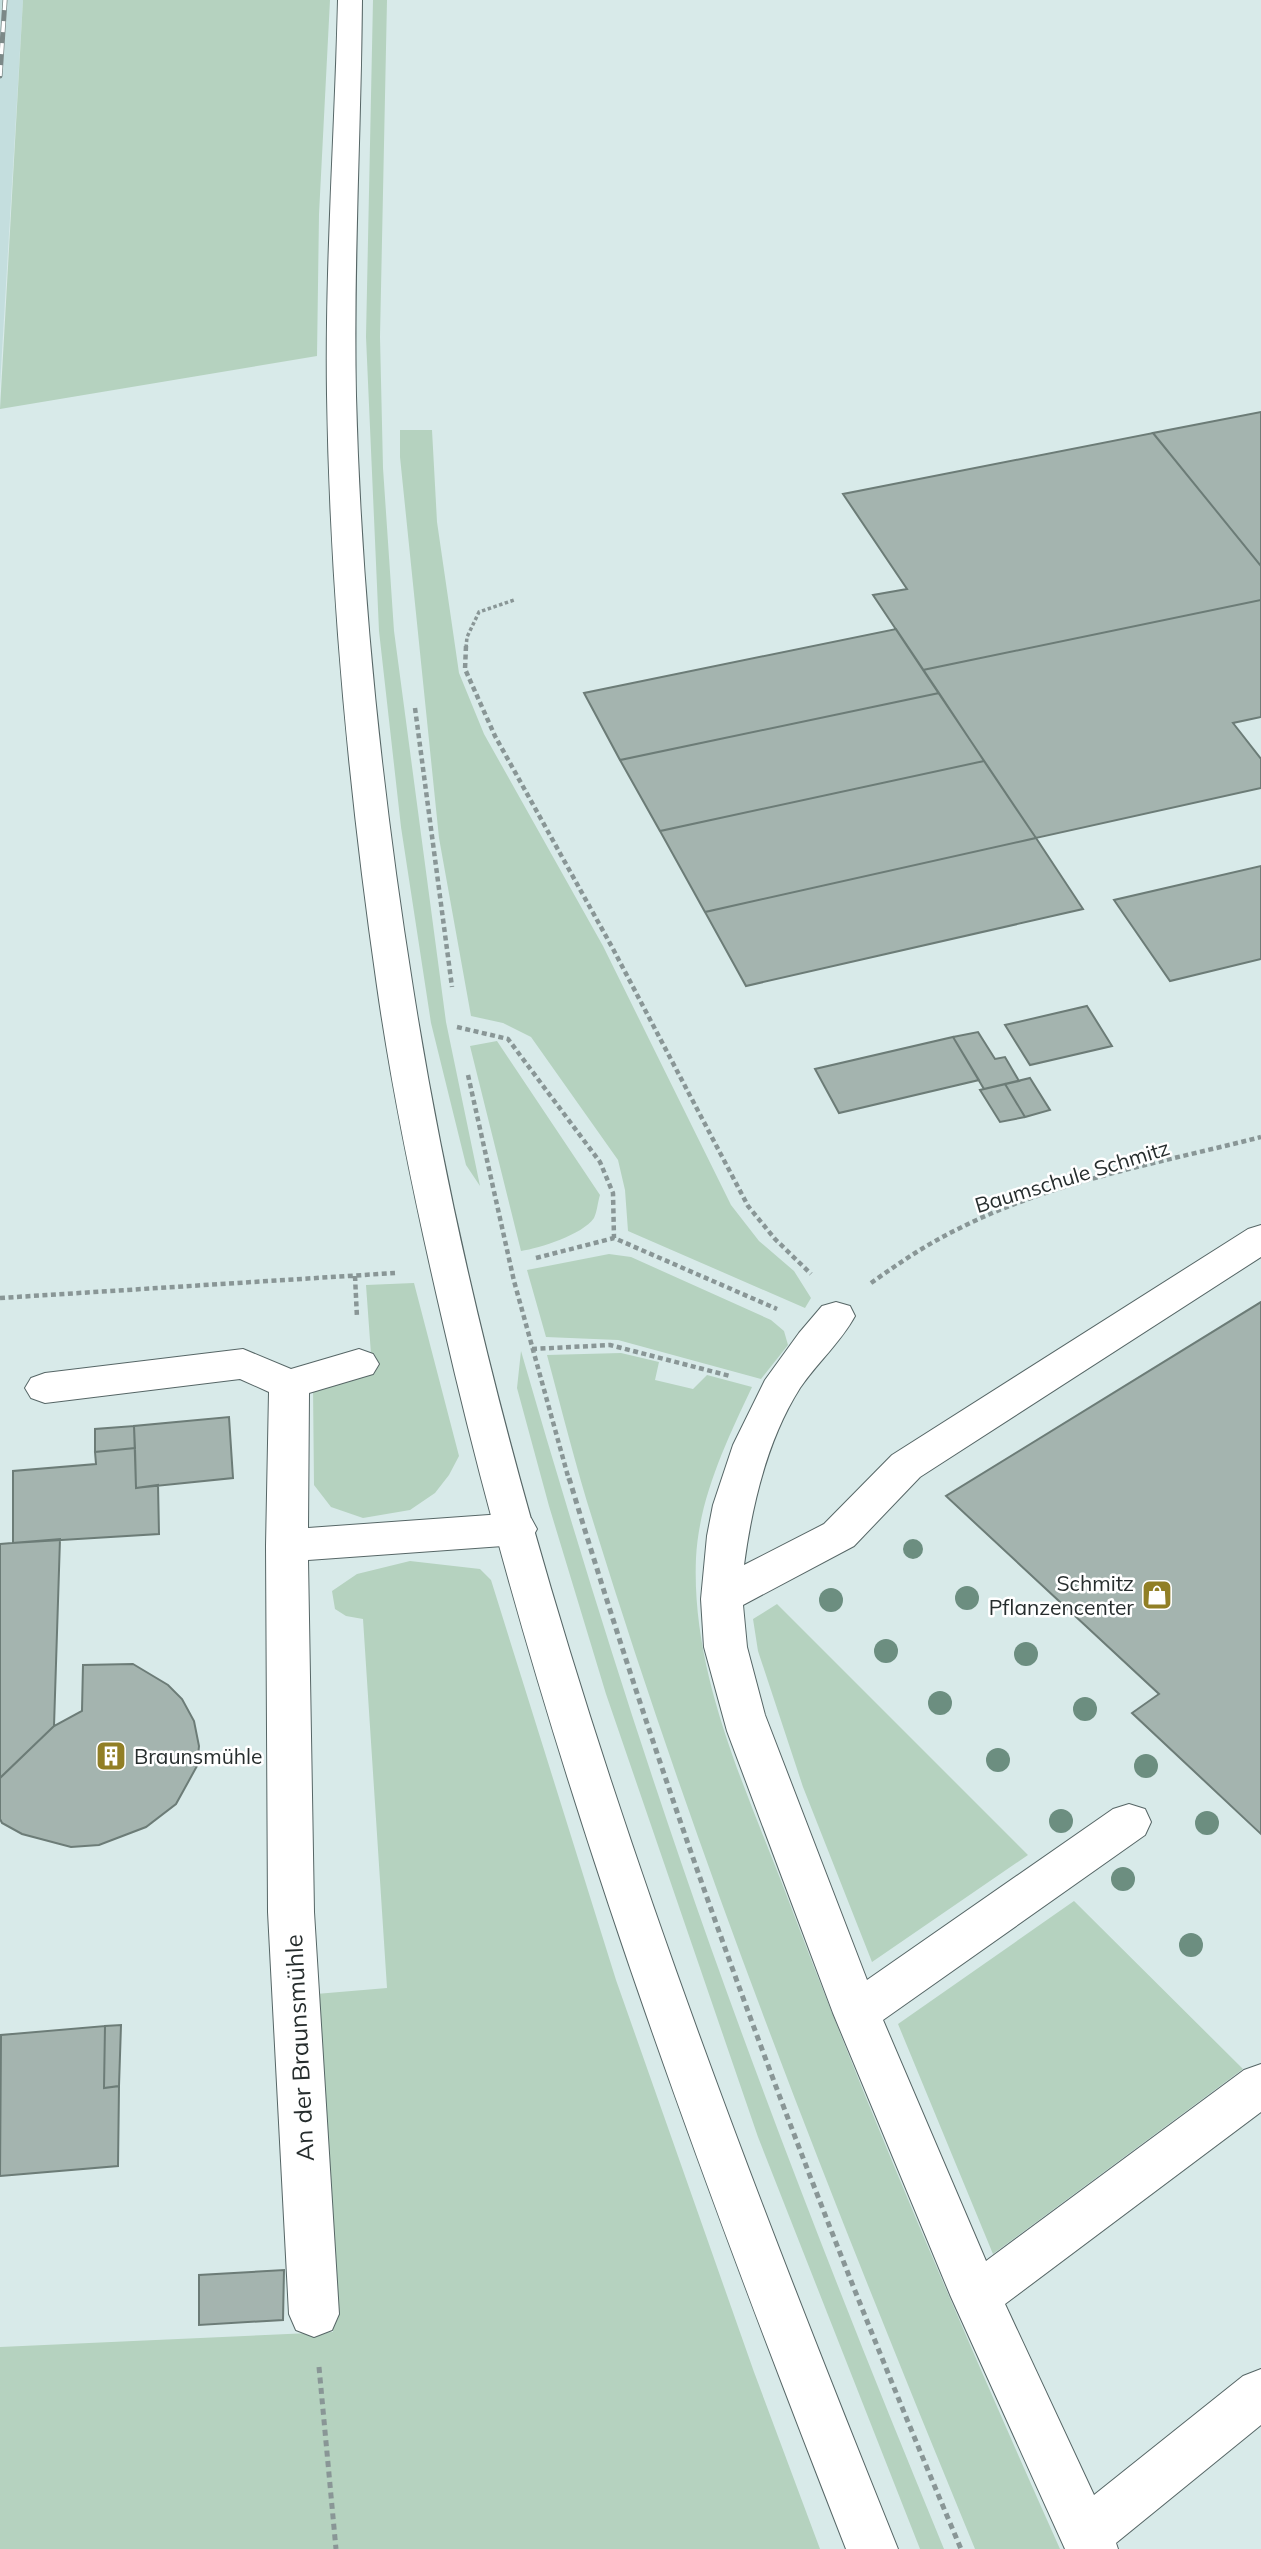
<svg xmlns="http://www.w3.org/2000/svg" width="1261" height="2549" font-family="Mulish,sans-serif">
	<style>
		.built { fill: #c4dede }
		.green { fill: #b5d2bf }
		.building { fill: #a4b4af; stroke: #6c7c77; stroke-width: 2 }
		.lines { fill: none; stroke-linecap: round; stroke-linejoin: round }
		.minor-casing { stroke: #566666; stroke-width: 2 }
		.major-casing { stroke: #566666; stroke-width: 2 }
		.path-far2 { stroke: #899696; stroke-width: 3.5; stroke-dasharray: 3.5 2.5; stroke-linecap: butt }
		.path-far1 { stroke: #899696; stroke-width: 4.5; stroke-dasharray: 5 3.5; stroke-linecap: butt }
		.path { stroke: #899696; stroke-width: 5; stroke-dasharray: 6 4.5; stroke-linecap: butt }
		.minor { fill: #fff; fill-rule: evenodd }
		.major { fill: #fff; fill-rule: evenodd }
		.rail-casing { stroke: #7c8988; stroke-width: 5 }
		.rail { stroke: #fff; stroke-width: 3.5; stroke-dasharray: 11; stroke-linecap: butt }
		.tree { fill: #6c8e80 }
		.labels { text-anchor: middle; dominant-baseline: central; stroke-width: 5; stroke-linejoin: round; paint-order: stroke }
		.street-label { font-size: 21px; fill: #262d2d; stroke: #fff }
		.poi-label { font-size: 21px; fill: #262d2d; stroke: #fff; text-anchor: end }
		.near-street-label { font-size: 24px; fill: #262d2d; stroke: #fff }
	</style>
	<rect width="100%" height="100%" fill="#d8eae9"/>
	<!-- built -->
	<path class="built" d="M 0,0 L 23,0 L 0,385 Z"/>
	<!-- green -->
	<path class="green" d="M 23,0 L 330,0 L 319,214 L 317,356 L 0,409 Z
		M 373,0 L 387,0 L 380,337 L 383,468 L 394,631 L 446,1022 L 480,1186 L 466,1165 L 431,1023 L 401,827 L 379,631 L 366,337 Z
		M 400,430 L 432,430 L 437,522 L 459,673 L 484,734 L 603,946 L 731,1205 L 759,1241 L 794,1271 L 811,1298 L 805,1308 L 628,1231 L 625,1190 L 618,1160 L 531,1037 L 503,1023 L 471,1016 L 439,838 L 400,457 Z
		M 497,1041 L 600,1195 C 598,1201 597,1212 594,1218 C 582,1235 540,1248 521,1251 L 470,1046 Z
		M 609,1254 L 631,1257 L 771,1320 L 784,1331 L 788,1345 L 761,1379 L 618,1340 L 546,1337 L 527,1270 Z
		M 414,1283 L 459,1456 L 449,1475 L 435,1493 L 410,1510 L 363,1518 L 331,1507 L 314,1485 L 313,1387 L 372,1368 L 366,1285 Z
		M 521,1351 C 579,1552 641,1751 711,1948 C 783,2150 862,2350 944,2549 L 920,2549 L 758,2137 L 606,1694 L 549,1506 L 517,1388 Z
		M 621,1353 L 659,1362 L 655,1380 L 693,1389 L 707,1375 L 752,1387 C 727,1440 699,1498 696,1558 C 691,1676 747,1791 788,1899 C 871,2119 964,2334 1060,2549 L 975,2549 C 836,2211 701,1871 593,1521 C 576,1467 562,1411 547,1355 Z
		M 410,1561 L 480,1569 L 491,1580 L 616,1980 L 754,2372 L 820,2549 L 0,2549 L 0,2347 L 333,2332 L 316,1994 L 387,1988 L 363,1619 L 346,1616 L 335,1609 L 332,1591 L 357,1574 Z
		M 777,1604 L 1028,1855 L 872,1962 L 803,1787 L 758,1651 L 753,1619 Z
		M 1074,1901 L 1243,2069 L 993,2254 L 898,2024 Z"/>
	<!-- building -->
	<path class="building" d="M 1261,412 L 1261,566 L 1153,433 Z
		M 1153,433 L 1261,566 L 1261,600 L 923,670 L 873,595 L 907,589 L 843,494 Z
		M 1261,600 L 1261,717 L 1233,723 L 1261,759 L 1261,788 L 1036,838 L 923,670 Z
		M 896,629 L 939,693 L 620,760 L 584,693 Z
		M 939,693 L 984,761 L 660,831 L 620,760 Z
		M 984,761 L 1036,838 L 705,912 L 660,831 Z
		M 1036,838 L 1083,909 L 746,986 L 705,912 Z
		M 1261,866 L 1261,959 L 1170,981 L 1114,900 Z
		M 1087,1006 L 1112,1046 L 1030,1065 L 1005,1025 Z
		M 978,1032 L 995,1059 L 1005,1057 L 1019,1081 L 984,1089 L 953,1037 Z
		M 953,1037 L 979,1080 L 839,1113 L 815,1069 Z
		M 1030,1078 L 1050,1110 L 1025,1117 L 1005,1084 Z
		M 1005,1084 L 1025,1117 L 1000,1122 L 980,1090 Z
		M 1261,1302 L 1261,1834 L 1132,1713 L 1159,1694 L 946,1496 Z
		M 229,1417 L 233,1478 L 136,1488 L 134,1426 Z
		M 134,1426 L 135,1448 L 95,1452 L 95,1429 Z
		M 135,1448 L 136,1488 L 158,1485 L 159,1534 L 13,1543 L 13,1471 L 96,1464 L 95,1452 Z
		M 60,1539 L 54,1726 L 0,1778 L 0,1544 Z
		M 133,1664 L 168,1685 L 182,1699 L 194,1721 L 199,1746 L 197,1766 L 176,1804 L 146,1827 L 99,1845 L 71,1847 L 22,1834 L 2,1823 L 0,1819 L 0,1778 L 54,1726 L 82,1711 L 83,1665 Z
		M 121,2025 L 119,2086 L 104,2088 L 105,2026 Z
		M 105,2026 L 104,2088 L 119,2086 L 118,2166 L 0,2176 L 1,2035 Z
		M 284,2270 L 283,2320 L 199,2325 L 199,2275 Z"/>
	<g class="lines">
		<!-- minor casing -->
		<g class="minor-casing">
			<path id="minor" d="M 1261,1225 L 1261,1257 L 920,1477 L 854,1546 L 743,1605 L 747,1647 L 765,1715 L 867,1980 L 1113,1809 L 1129,1804 L 1145,1809 L 1151,1822 L 1145,1835 L 883,2020 L 986,2261 L 1244,2070 L 1261,2064 L 1261,2112 L 1005,2304 L 1094,2495 L 1243,2376 L 1261,2369 L 1261,2425 L 1116,2543 L 1118,2549 L 1065,2549 L 951,2297 L 833,2013 L 727,1731 L 704,1647 L 701,1599 L 707,1536 L 713,1505 L 733,1445 L 765,1380 L 799,1333 L 822,1306 L 836,1302 L 850,1306 L 855,1316 C 841,1342 817,1363 800,1388 C 767,1440 752,1505 744,1565 L 824,1524 L 892,1455 L 1248,1229 Z
				M 243,1349 L 291,1369 L 359,1349 L 373,1354 L 379,1364 L 373,1374 L 309,1393 L 308,1528 L 516,1513 L 531,1518 L 537,1529 L 531,1540 L 516,1545 L 308,1560 L 314,1912 L 339,2314 L 332,2330 L 314,2337 L 296,2330 L 289,2314 L 268,1912 L 266,1546 L 269,1392 L 240,1379 L 45,1403 L 31,1398 L 25,1388 L 31,1378 L 45,1373 Z"/>
		</g>
		<!-- major casing -->
		<g class="major-casing">
			<path id="major" d="M 338,0 L 362,0 C 361,132 353,264 356,396 C 361,593 382,793 413,988 C 497,1525 696,2047 898,2549 L 846,2549 C 689,2148 539,1743 443,1323 C 417,1211 393,1099 377,986 C 349,792 330,592 327,395 C 325,263 335,132 338,0 Z"/>
		</g>
		<!-- path-far2 -->
		<path class="path-far2" d="M 466,648 L 467,637 L 479,612 L 514,600"/>
		<!-- path-far1 -->
		<path class="path-far1" d="M 466,646 L 465,669 L 495,736 L 612,947 L 748,1206 L 775,1239 L 811,1274
			M 415,708 L 452,987
			M 457,1027 L 508,1039 L 600,1162 L 613,1193 L 614,1238
			M 468,1075 L 514,1281 L 569,1480
			M 536,1258 L 614,1238 L 777,1309
			M 355,1276 L 357,1318
			M 871,1283 C 899,1263 927,1244 958,1229 C 1052,1181 1160,1163 1261,1137
			M 0,1298 L 395,1273
			M 532,1349 L 610,1345 L 730,1376"/>
		<!-- path -->
		<path class="path" d="M 569,1478 C 679,1842 813,2199 961,2549
			M 319,2367 L 336,2549"/>
		<!-- minor -->
		<use href="#minor" class="minor"/>
		<!-- major -->
		<use href="#major" class="major"/>
		<!-- rail casing -->
		<g class="rail-casing">
			<path id="rail" d="M 0,76 L 5,0"/>
		</g>
		<!-- rail -->
		<use href="#rail" class="rail"/>
	</g>
	<!-- trees -->
	<g class="tree">
		<circle cx="913" cy="1549" r="10"/>
		<circle cx="967" cy="1598" r="12"/>
		<circle cx="831" cy="1600" r="12"/>
		<circle cx="886" cy="1651" r="12"/>
		<circle cx="1026" cy="1654" r="12"/>
		<circle cx="940" cy="1703" r="12"/>
		<circle cx="1085" cy="1709" r="12"/>
		<circle cx="998" cy="1760" r="12"/>
		<circle cx="1146" cy="1766" r="12"/>
		<circle cx="1061" cy="1821" r="12"/>
		<circle cx="1207" cy="1823" r="12"/>
		<circle cx="1123" cy="1879" r="12"/>
		<circle cx="1191" cy="1945" r="12"/>
	</g>
	<!-- icons -->
	<defs>
		<g id="shop-square" transform="scale(1.575)"><rect x="-9" y="-9" width="18" height="18" rx="4" fill="#917f26" stroke="#fff"/><path d="M-5-2.5h2.3a2.7 3.5 0 0 1 5.4 0H5L5.5 6h-11ZM-1.5-2.5h3a1.5 2.3 0 0 0-3 0Z" fill="#fff"/></g>
		<g id="building-square" transform="scale(1.575)"><rect x="-9" y="-9" width="18" height="18" rx="4" fill="#917f26" stroke="#fff"/><path d="M-4-6H4V6H1V3H-1V6H-4ZM-2.5-4.3h1.7v1.8h-1.7ZM.8-4.3h1.7v1.8H.8ZM-2.5-1h1.7V.8h-1.7ZM.8-1h1.7V.8H.8Z" fill="#fff"/></g>
	</defs>
	<g fill-rule="evenodd">
		<use href="#shop-square" x="1157" y="1595"/>
		<use href="#building-square" x="111" y="1756"/>
	</g>
	<g class="labels">
		<!-- street labels -->
		<g class="street-label">
			<text transform="translate(1072 1176) rotate(-17)">Baumschule Schmitz</text>
		</g>
		<!-- poi labels -->
		<g class="poi-label">
			<text x="1134" y="1583">Schmitz<tspan x="1134" dy="24">Pflanzencenter</tspan></text>
			<text x="134" y="1756" text-anchor="start">Braunsmühle</text>
		</g>
		<!-- near-street labels -->
		<g class="near-street-label">
			<text transform="translate(299 2048) rotate(-93)">An der Braunsmühle</text>
		</g>
	</g>
</svg>
